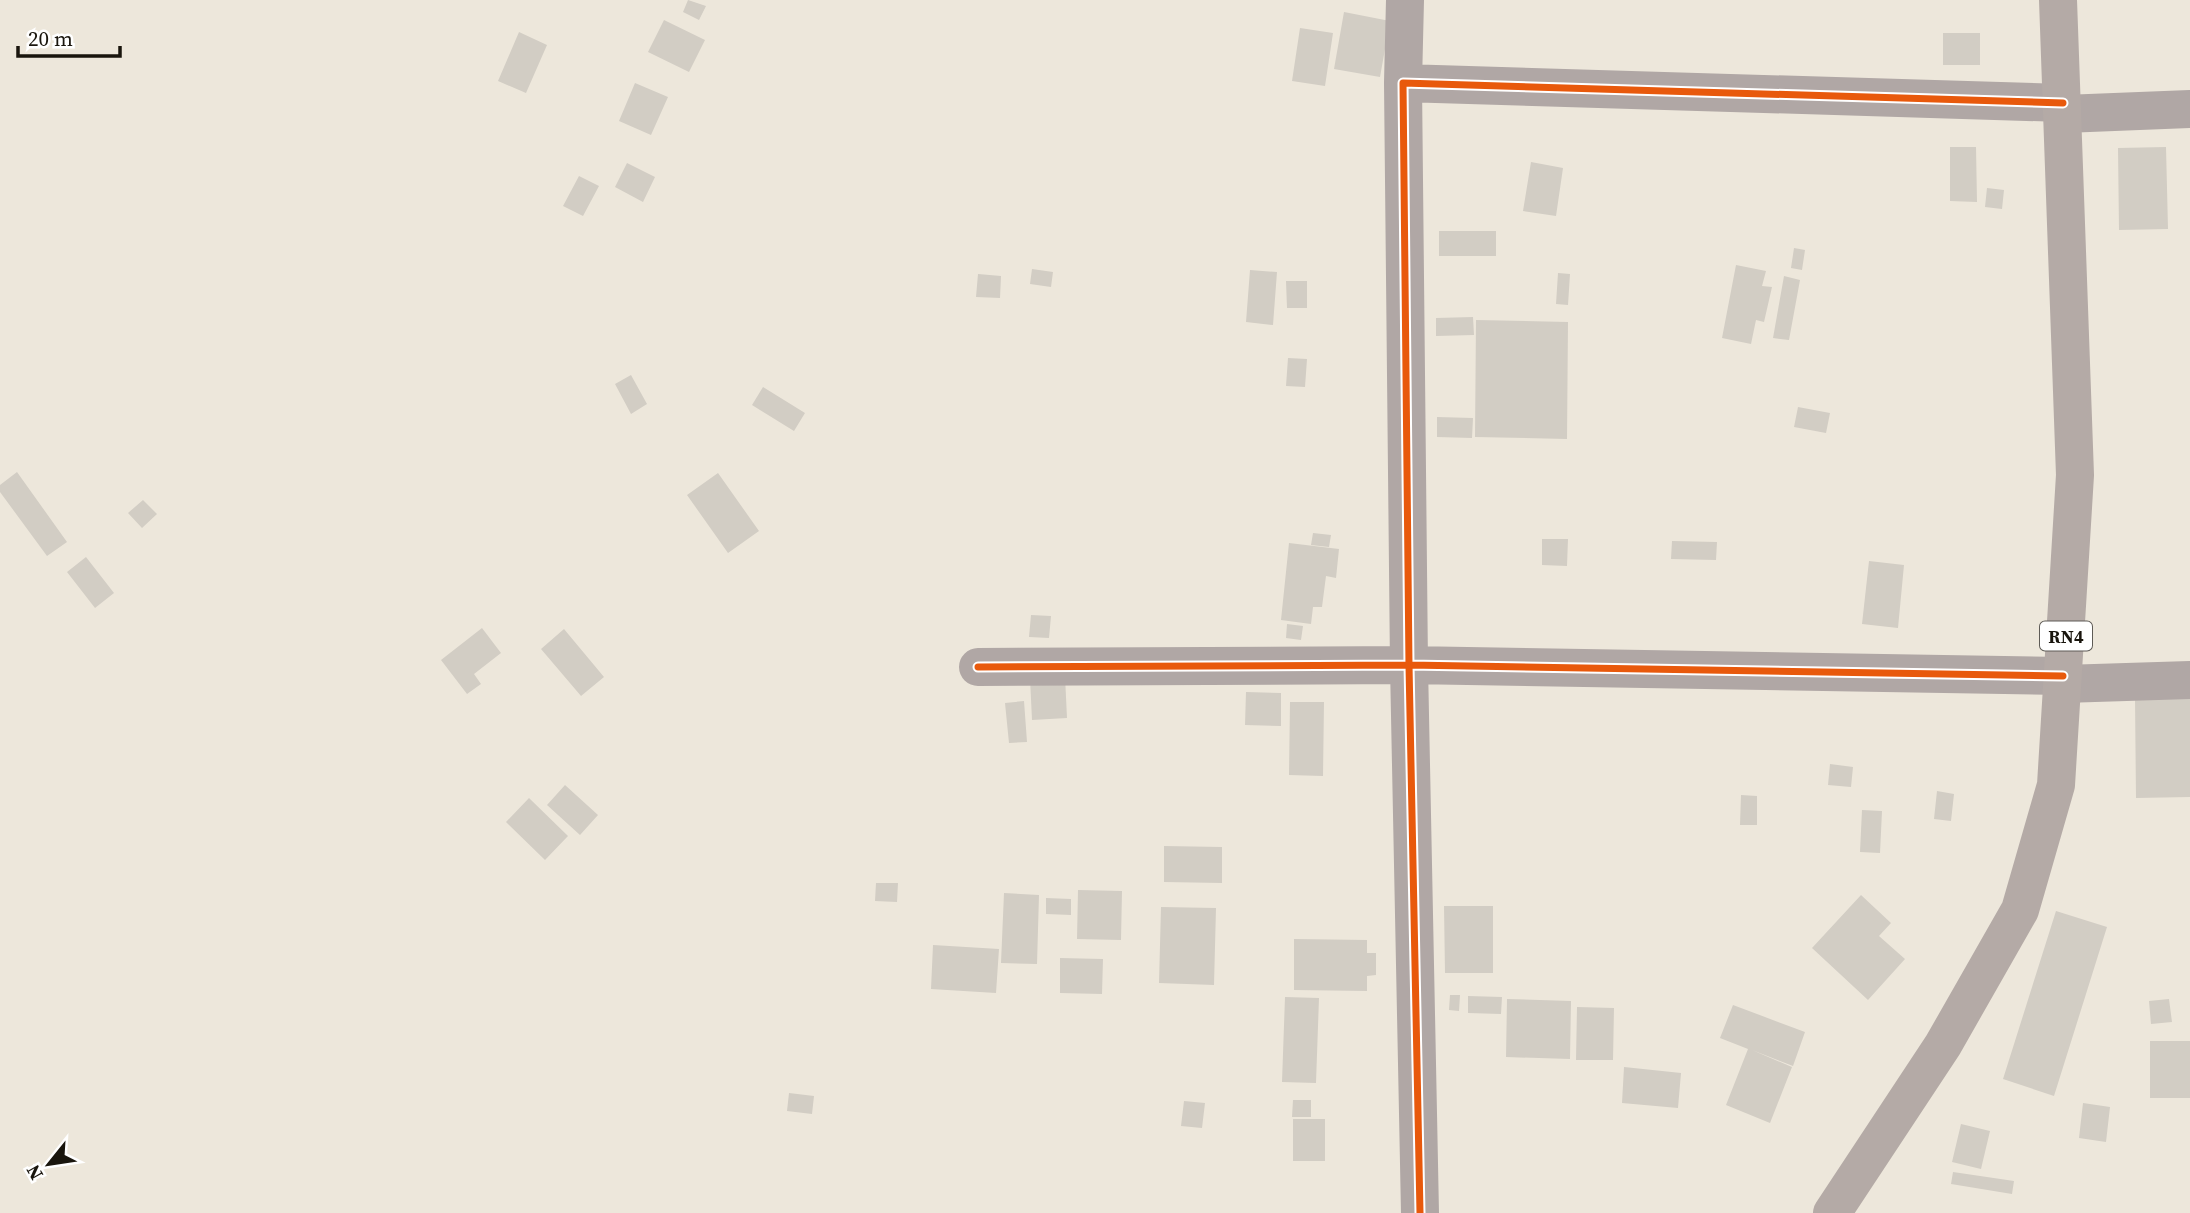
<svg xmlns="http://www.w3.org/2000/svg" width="2190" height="1213" font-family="'Source Serif 4',serif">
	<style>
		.building { fill: #d2cdc4 }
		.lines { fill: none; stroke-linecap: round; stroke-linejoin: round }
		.minor { stroke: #b0a7a5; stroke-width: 38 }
		.trunk { stroke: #b4aaa6; stroke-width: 38 }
		.cycleway-casing { stroke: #fff; stroke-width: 11 }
		.cycleway { stroke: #e8590c; stroke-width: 7 }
		.labels { text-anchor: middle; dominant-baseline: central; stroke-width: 5; stroke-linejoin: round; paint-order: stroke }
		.shield { fill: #fff; stroke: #5e5b56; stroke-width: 2 }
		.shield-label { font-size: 18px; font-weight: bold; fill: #19150d }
	</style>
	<rect width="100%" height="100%" fill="#ede7db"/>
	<!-- building -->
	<path class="building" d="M 688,0 L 706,6 L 699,20 L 683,12 Z
		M 1344,12 L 1390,21 L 1380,77 L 1334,69 Z
		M 664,20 L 705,40 L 689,72 L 648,52 Z
		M 1300,28 L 1333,33 L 1325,86 L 1292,81 Z
		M 519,32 L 547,45 L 526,93 L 498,81 Z
		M 1943,33 L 1980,33 L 1980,65 L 1943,65 Z
		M 635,83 L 668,97 L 651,135 L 619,121 Z
		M 1950,147 L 1976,147 L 1977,202 L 1950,201 Z
		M 2166,147 L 2168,229 L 2119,230 L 2118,148 Z
		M 1531,162 L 1563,168 L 1556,216 L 1523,211 Z
		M 627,163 L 655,177 L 643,202 L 615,187 Z
		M 579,176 L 599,186 L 583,216 L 563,206 Z
		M 1987,188 L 2004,190 L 2002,209 L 1985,207 Z
		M 1439,231 L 1496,231 L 1496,256 L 1439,256 Z
		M 1794,248 L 1805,250 L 1802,270 L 1791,268 Z
		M 1736,265 L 1766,271 L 1762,286 L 1772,287 L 1764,322 L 1756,320 L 1751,344 L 1722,338 Z
		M 1032,269 L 1053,272 L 1051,287 L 1030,284 Z
		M 1250,270 L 1277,272 L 1273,325 L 1246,322 Z
		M 1558,273 L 1570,274 L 1568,305 L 1556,304 Z
		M 978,274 L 1001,276 L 1000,298 L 976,297 Z
		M 1784,276 L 1800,280 L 1789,340 L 1773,338 Z
		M 1286,281 L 1307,281 L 1307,308 L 1287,308 Z
		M 1473,317 L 1474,335 L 1436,336 L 1436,318 Z
		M 1476,320 L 1568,322 L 1567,439 L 1475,437 Z
		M 1288,358 L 1307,359 L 1305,387 L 1286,386 Z
		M 631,375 L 647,404 L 631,414 L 615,384 Z
		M 763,387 L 805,413 L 794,431 L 752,405 Z
		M 1798,407 L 1830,413 L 1826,433 L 1794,427 Z
		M 1437,417 L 1473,418 L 1472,438 L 1437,437 Z
		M 17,472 L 67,542 L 47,556 L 0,492 L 0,485 Z
		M 718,473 L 759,531 L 728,553 L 687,495 Z
		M 143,500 L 157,514 L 142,528 L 128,513 Z
		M 1313,533 L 1331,535 L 1329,547 L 1311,545 Z
		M 1542,539 L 1568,539 L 1567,566 L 1542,565 Z
		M 1672,541 L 1717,542 L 1716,560 L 1671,559 Z
		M 1289,543 L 1339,549 L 1336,578 L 1326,576 L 1322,607 L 1313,607 L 1311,624 L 1281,620 Z
		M 86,557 L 114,593 L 95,608 L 67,572 Z
		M 1869,561 L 1904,565 L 1898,628 L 1862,624 Z
		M 1031,615 L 1051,616 L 1049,638 L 1029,637 Z
		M 1287,624 L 1303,626 L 1301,640 L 1286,638 Z
		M 482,628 L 501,653 L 474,674 L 481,684 L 467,694 L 441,660 Z
		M 564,629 L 604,677 L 581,696 L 541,649 Z
		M 1065,676 L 1067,718 L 1032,720 L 1030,678 Z
		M 1246,692 L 1281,693 L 1281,726 L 1245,725 Z
		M 2190,697 L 2190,797 L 2136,798 L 2135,698 Z
		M 1024,701 L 1027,742 L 1009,743 L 1005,703 Z
		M 1290,702 L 1324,702 L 1323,776 L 1289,775 Z
		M 1830,764 L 1853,767 L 1851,787 L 1828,785 Z
		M 565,785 L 598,815 L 580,835 L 547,805 Z
		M 1937,791 L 1954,794 L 1951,821 L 1934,819 Z
		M 1741,795 L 1757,796 L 1757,825 L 1740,825 Z
		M 529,798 L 568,836 L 545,860 L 506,822 Z
		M 1862,810 L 1882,811 L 1880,853 L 1860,852 Z
		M 1164,846 L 1222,847 L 1222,883 L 1164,882 Z
		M 876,883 L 898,883 L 897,902 L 875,901 Z
		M 1078,890 L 1122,891 L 1121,940 L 1077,939 Z
		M 1004,893 L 1039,895 L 1037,964 L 1001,963 Z
		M 1861,895 L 1891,923 L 1879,936 L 1905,959 L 1868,1000 L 1812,948 Z
		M 1046,898 L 1071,899 L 1071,915 L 1046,914 Z
		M 1444,906 L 1493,906 L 1493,973 L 1445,973 Z
		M 1161,907 L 1216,908 L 1214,985 L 1159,983 Z
		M 2056,911 L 2107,927 L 2054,1096 L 2003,1079 Z
		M 1294,939 L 1367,940 L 1367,953 L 1376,953 L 1376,975 L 1367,976 L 1367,991 L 1294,990 Z
		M 933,945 L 999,949 L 996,993 L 931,989 Z
		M 1060,958 L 1103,959 L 1102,994 L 1060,993 Z
		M 1450,995 L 1460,995 L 1459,1011 L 1449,1010 Z
		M 1468,996 L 1502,997 L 1501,1014 L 1468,1013 Z
		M 1285,997 L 1319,998 L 1316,1083 L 1282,1082 Z
		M 1507,999 L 1571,1001 L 1570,1059 L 1506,1057 Z
		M 2169,999 L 2172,1022 L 2151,1024 L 2149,1001 Z
		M 1733,1005 L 1805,1032 L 1793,1066 L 1752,1050 L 1792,1067 L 1770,1123 L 1726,1105 L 1748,1049 L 1720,1038 Z
		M 1577,1007 L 1614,1008 L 1613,1060 L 1576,1060 Z
		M 2150,1041 L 2190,1041 L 2190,1098 L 2150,1098 Z
		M 1624,1067 L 1681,1073 L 1678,1108 L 1622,1103 Z
		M 789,1093 L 814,1096 L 812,1114 L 787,1111 Z
		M 1293,1100 L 1311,1100 L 1311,1117 L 1292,1117 Z
		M 1184,1101 L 1205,1103 L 1202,1128 L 1181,1126 Z
		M 2083,1103 L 2110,1107 L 2106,1142 L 2079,1138 Z
		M 1293,1119 L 1325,1119 L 1325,1161 L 1293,1161 Z
		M 1961,1124 L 1990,1131 L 1981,1169 L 1952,1162 Z
		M 1953,1172 L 2014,1181 L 2012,1194 L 1951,1184 Z"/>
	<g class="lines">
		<!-- minor -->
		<path class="minor" d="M 1403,83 L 1405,0
			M 2064,114 L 2190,109
			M 978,667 L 1409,665 L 2063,676
			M 2063,684 L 2190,680
			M 1420,1213 L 1409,665 L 1403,83 L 2063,103"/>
		<!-- trunk -->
		<path class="trunk" d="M 1832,1213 L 1943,1045 L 2020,910 L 2056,785 L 2075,475 L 2058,0"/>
		<!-- cycleway casing -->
		<g class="cycleway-casing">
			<path id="cycleway" d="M 978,667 L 1409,665 L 2063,676
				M 1420,1213 L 1409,665 L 1403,83 L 2063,103"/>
		</g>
		<!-- cycleway -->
		<use href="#cycleway" class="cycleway"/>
	</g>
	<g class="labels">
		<!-- shield labels -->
		<rect class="shield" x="2040" y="621.5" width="52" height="29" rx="5"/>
		<g class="shield-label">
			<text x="2066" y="636">RN4</text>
		</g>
	</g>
	<!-- north arrow -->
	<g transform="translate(49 1164) rotate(240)" stroke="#ffffff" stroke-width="5" paint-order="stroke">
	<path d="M0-5L12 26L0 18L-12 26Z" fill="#19150d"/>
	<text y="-10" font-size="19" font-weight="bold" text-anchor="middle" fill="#19150d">N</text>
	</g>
	<!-- scale -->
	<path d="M18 46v10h102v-10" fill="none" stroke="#19150d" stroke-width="3.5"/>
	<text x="28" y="46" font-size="21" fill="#19150d" stroke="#ffffff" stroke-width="5" paint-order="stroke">20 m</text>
</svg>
